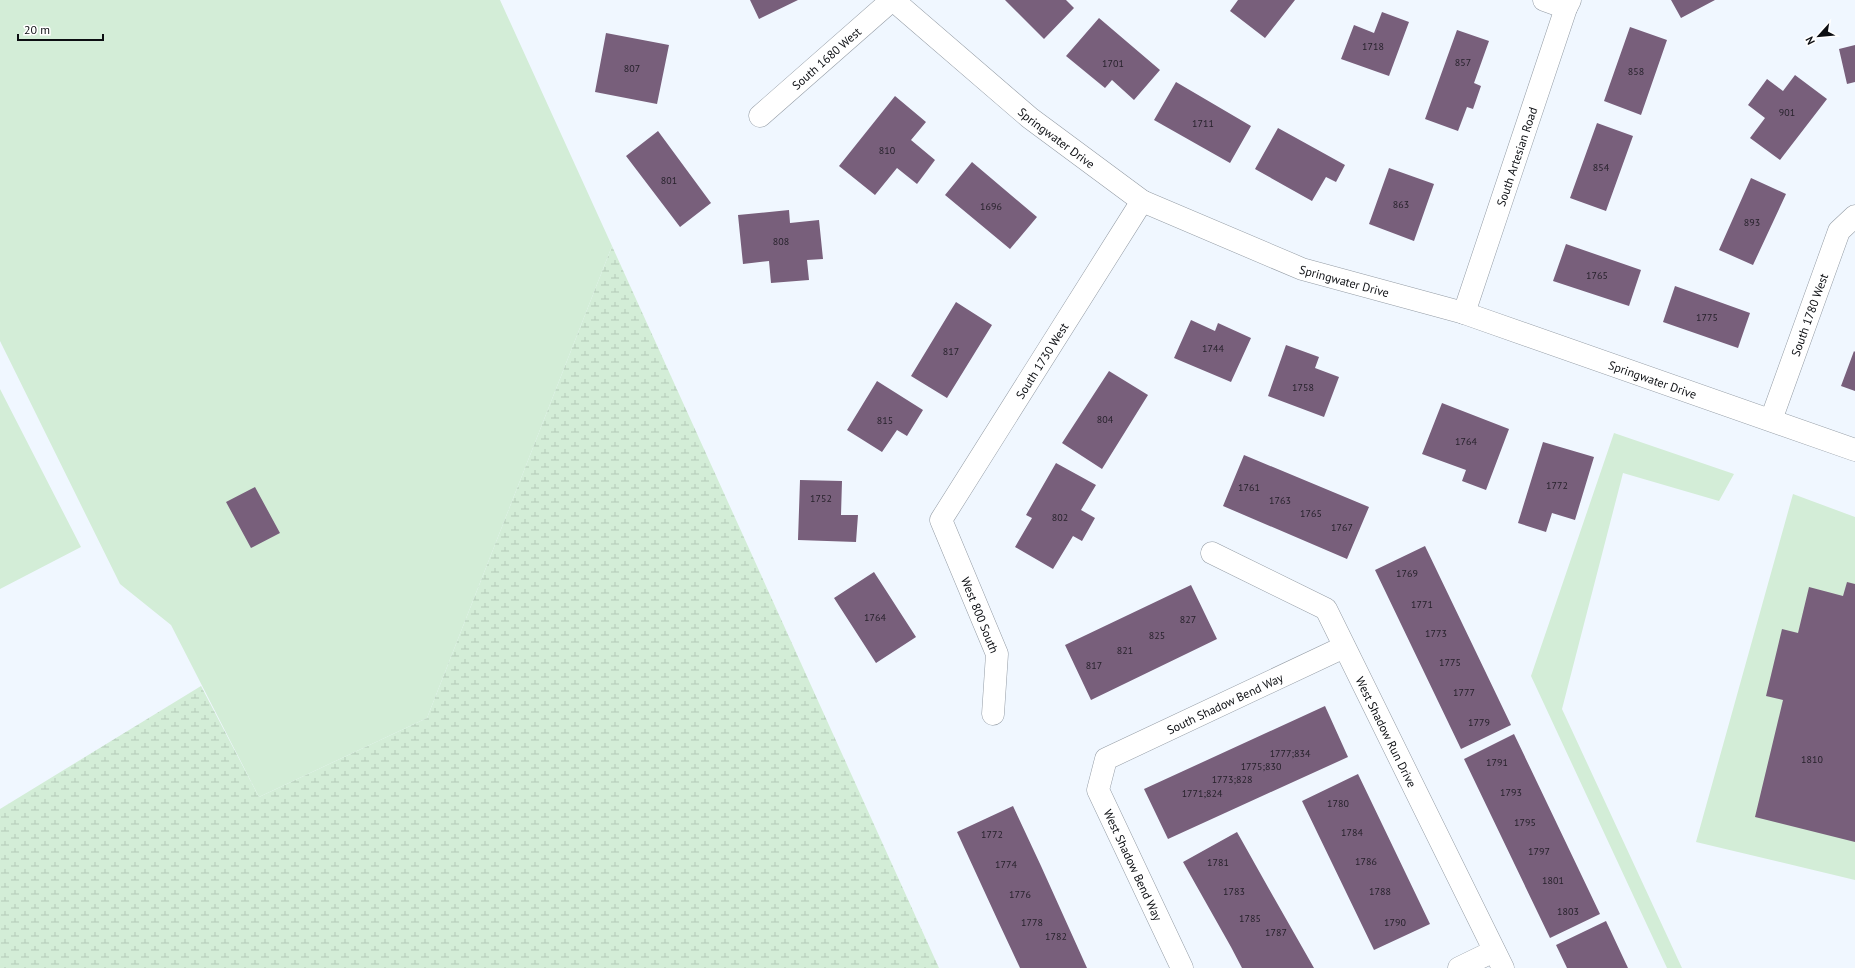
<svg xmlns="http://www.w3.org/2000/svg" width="1855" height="968" font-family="'PT Sans',sans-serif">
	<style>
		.grass { fill: #d3edd7 }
		.wetland { fill: url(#wetland-marsh) }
		.building { fill: #785f7b }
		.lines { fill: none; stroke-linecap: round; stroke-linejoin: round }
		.street-casing { stroke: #949ca5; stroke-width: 23 }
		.street { stroke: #fff; stroke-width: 22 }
		.labels { text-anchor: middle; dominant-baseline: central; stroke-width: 3; stroke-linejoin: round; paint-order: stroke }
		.number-label { font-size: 10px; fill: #27222c }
		.street-label { font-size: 12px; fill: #0c0e12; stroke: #fff }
	</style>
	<defs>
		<pattern id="wetland-marsh" width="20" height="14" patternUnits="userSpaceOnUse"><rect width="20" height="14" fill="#d3edd7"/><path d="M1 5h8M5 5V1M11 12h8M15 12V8" fill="none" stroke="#b4cab8"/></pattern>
	</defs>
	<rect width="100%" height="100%" fill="#f0f7ff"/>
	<!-- grass -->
	<path class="grass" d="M 0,0 L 500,0 L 612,246 L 427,718 L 259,797 L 171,625 L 120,584 L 0,341 Z
		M 0,389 L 81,547 L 0,589 Z
		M 1614,433 L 1734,474 L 1719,501 L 1623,473 L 1562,709 L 1682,968 L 1667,968 L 1531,676 Z
		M 1793,494 L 1855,517 L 1855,880 L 1696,842 Z"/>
	<!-- wetland -->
	<path class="wetland" d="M 612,246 L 939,968 L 0,968 L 0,809 L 201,686 L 259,797 L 427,718 Z"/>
	<!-- building -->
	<path class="building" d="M 750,0 L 798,0 L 759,19 Z
		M 1005,0 L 1066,0 L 1074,8 L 1044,39 Z
		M 1238,0 L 1295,0 L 1265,38 L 1230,11 Z
		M 1671,0 L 1715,0 L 1681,18 Z
		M 1382,12 L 1409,22 L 1389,76 L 1341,59 L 1354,25 L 1374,33 Z
		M 1099,18 L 1160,70 L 1134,100 L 1112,80 L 1105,88 L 1066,56 Z
		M 1630,27 L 1667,40 L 1641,115 L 1604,101 Z
		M 1457,30 L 1489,41 L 1474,83 L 1481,86 L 1473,109 L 1467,107 L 1458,131 L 1425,119 Z
		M 606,33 L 669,45 L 657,104 L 595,92 Z
		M 1855,45 L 1855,82 L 1847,84 L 1839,49 Z
		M 1795,75 L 1827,99 L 1780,160 L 1750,138 L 1765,118 L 1748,105 L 1767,79 L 1783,91 Z
		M 1176,82 L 1251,126 L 1230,163 L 1154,120 Z
		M 895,96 L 926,122 L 911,140 L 935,160 L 917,184 L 897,168 L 875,195 L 839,166 Z
		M 1597,123 L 1633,136 L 1606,211 L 1570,198 Z
		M 1278,128 L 1345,165 L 1336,182 L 1326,177 L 1312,201 L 1255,169 Z
		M 658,131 L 711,203 L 680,227 L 626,156 Z
		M 972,162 L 1037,217 L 1010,249 L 945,195 Z
		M 1389,168 L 1434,184 L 1414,241 L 1369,224 Z
		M 1751,178 L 1786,194 L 1753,265 L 1719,250 Z
		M 789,210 L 790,223 L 819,220 L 823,259 L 807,260 L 809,280 L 771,283 L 769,261 L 743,264 L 738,215 Z
		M 1566,244 L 1641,270 L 1629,306 L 1553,281 Z
		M 1675,286 L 1750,313 L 1738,348 L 1663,322 Z
		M 956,302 L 992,325 L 947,398 L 911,376 Z
		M 1191,320 L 1215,331 L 1218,323 L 1251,338 L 1231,382 L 1174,358 Z
		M 1286,345 L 1319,357 L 1315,368 L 1339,377 L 1324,417 L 1268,396 Z
		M 1854,351 L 1855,352 L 1855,391 L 1841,386 Z
		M 1109,371 L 1148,395 L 1102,469 L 1062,443 Z
		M 877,381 L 923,410 L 907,436 L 897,430 L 882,452 L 847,430 Z
		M 1442,403 L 1509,429 L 1486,490 L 1462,481 L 1466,470 L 1422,454 Z
		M 1543,442 L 1594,457 L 1575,520 L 1552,513 L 1546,532 L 1518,523 Z
		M 1244,455 L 1369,507 L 1347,559 L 1223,506 Z
		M 1056,463 L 1096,485 L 1081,510 L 1095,518 L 1082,541 L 1073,536 L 1053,569 L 1015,547 L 1032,518 L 1026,515 Z
		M 800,480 L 842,481 L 841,515 L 858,515 L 856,542 L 798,540 Z
		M 255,487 L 280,533 L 251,548 L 226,502 Z
		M 1425,546 L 1511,725 L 1461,749 L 1375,570 Z
		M 874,572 L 916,637 L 876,663 L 834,598 Z
		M 1847,582 L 1855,584 L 1855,842 L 1755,817 L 1783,700 L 1766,696 L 1782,629 L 1798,633 L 1809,587 L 1843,596 Z
		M 1191,585 L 1217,639 L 1091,700 L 1065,645 Z
		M 1325,706 L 1348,757 L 1168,839 L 1144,789 Z
		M 1514,734 L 1600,914 L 1550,938 L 1464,759 Z
		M 1358,774 L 1430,924 L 1374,950 L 1302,801 Z
		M 1013,806 L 1041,866 L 1087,968 L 1020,968 L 998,921 L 957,832 Z
		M 1237,832 L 1269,889 L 1314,968 L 1242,968 L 1231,947 L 1183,862 Z
		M 1606,921 L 1628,968 L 1567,968 L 1556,945 Z"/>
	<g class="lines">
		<!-- street casing -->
		<g class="street-casing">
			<g id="street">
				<path id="s1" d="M 893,0 L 1030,118 L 1142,201 L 1302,269 L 1464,313 L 1855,450"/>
				<path d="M 1544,0 L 1566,8"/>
				<path id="s2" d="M 760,116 L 892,0"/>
				<path id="s3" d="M 1464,313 L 1566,8 L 1570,0"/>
				<path id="s4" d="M 1771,420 L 1839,231 L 1855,216"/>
				<path id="s5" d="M 1212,553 L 1326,609 L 1503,968"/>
				<path id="s6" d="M 993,714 L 997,654 L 941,520 L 1142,201"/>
				<path id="s7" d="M 1182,968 L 1098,790 L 1106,759 L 1344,647"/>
				<path d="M 1459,968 L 1494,951"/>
			</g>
		</g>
		<!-- street -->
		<use href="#street" class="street"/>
	</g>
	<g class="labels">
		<!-- number labels -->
		<g class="number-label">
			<text x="1373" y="46">1718</text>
			<text x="1463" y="62">857</text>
			<text x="1113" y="63">1701</text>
			<text x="632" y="68">807</text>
			<text x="1636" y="71">858</text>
			<text x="1787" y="112">901</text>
			<text x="1203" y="123">1711</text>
			<text x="887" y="150">810</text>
			<text x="1601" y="167">854</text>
			<text x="669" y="180">801</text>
			<text x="1401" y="204">863</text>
			<text x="991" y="206">1696</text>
			<text x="1752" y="222">893</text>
			<text x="781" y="241">808</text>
			<text x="1597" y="275">1765</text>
			<text x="1707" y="317">1775</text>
			<text x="1213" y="348">1744</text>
			<text x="951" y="351">817</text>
			<text x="1303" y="387">1758</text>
			<text x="1105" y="419">804</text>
			<text x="885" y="420">815</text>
			<text x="1466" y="441">1764</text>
			<text x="1557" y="485">1772</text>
			<text x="1249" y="487">1761</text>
			<text x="821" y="498">1752</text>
			<text x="1280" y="500">1763</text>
			<text x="1311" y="513">1765</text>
			<text x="1060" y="517">802</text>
			<text x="1342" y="527">1767</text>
			<text x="1407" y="573">1769</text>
			<text x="1422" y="604">1771</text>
			<text x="875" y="617">1764</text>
			<text x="1188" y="619">827</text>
			<text x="1436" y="633">1773</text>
			<text x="1157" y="635">825</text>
			<text x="1125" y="650">821</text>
			<text x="1450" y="662">1775</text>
			<text x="1094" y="665">817</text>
			<text x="1464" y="692">1777</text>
			<text x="1479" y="722">1779</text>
			<text x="1290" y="753">1777;834</text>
			<text x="1812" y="759">1810</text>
			<text x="1497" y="762">1791</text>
			<text x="1261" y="766">1775;830</text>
			<text x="1232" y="779">1773;828</text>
			<text x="1511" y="792">1793</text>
			<text x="1202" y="793">1771;824</text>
			<text x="1338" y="803">1780</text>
			<text x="1525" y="822">1795</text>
			<text x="1352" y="832">1784</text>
			<text x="992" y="834">1772</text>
			<text x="1539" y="851">1797</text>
			<text x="1366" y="861">1786</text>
			<text x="1218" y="862">1781</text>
			<text x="1006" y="864">1774</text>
			<text x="1553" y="880">1801</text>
			<text x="1234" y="891">1783</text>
			<text x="1380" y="891">1788</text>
			<text x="1020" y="894">1776</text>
			<text x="1568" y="911">1803</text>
			<text x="1250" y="918">1785</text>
			<text x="1032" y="922">1778</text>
			<text x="1395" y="922">1790</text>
			<text x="1276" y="932">1787</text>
			<text x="1056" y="936">1782</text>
		</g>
		<!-- street labels -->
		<g class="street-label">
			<text stroke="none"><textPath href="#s2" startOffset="88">South 1680 West</textPath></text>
			<text stroke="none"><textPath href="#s1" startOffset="214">Springwater Drive</textPath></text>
			<text stroke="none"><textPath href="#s3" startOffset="165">South Artesian Road</textPath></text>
			<text stroke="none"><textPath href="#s1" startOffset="538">Springwater Drive</textPath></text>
			<text stroke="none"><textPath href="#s4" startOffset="112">South 1780 West</textPath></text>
			<text stroke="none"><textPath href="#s6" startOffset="394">South 1730 West</textPath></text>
			<text stroke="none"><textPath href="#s1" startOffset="862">Springwater Drive</textPath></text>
			<text transform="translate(980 615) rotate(68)">West 800 South</text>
			<text stroke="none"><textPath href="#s7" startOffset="360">South Shadow Bend Way</textPath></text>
			<text stroke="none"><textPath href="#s5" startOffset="264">West Shadow Run Drive</textPath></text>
			<text transform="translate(1133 865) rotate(65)">West Shadow Bend Way</text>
		</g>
	</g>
	<!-- north arrow -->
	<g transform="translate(1819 36) rotate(243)" stroke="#ffffff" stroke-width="3" paint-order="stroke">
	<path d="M0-3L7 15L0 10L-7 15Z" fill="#0c0e12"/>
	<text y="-6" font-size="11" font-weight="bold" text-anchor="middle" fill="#0c0e12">N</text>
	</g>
	<!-- scale -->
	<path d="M18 34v6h85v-6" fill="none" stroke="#0c0e12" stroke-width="2"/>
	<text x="24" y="34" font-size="12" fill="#0c0e12" stroke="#ffffff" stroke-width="3" paint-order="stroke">20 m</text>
</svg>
